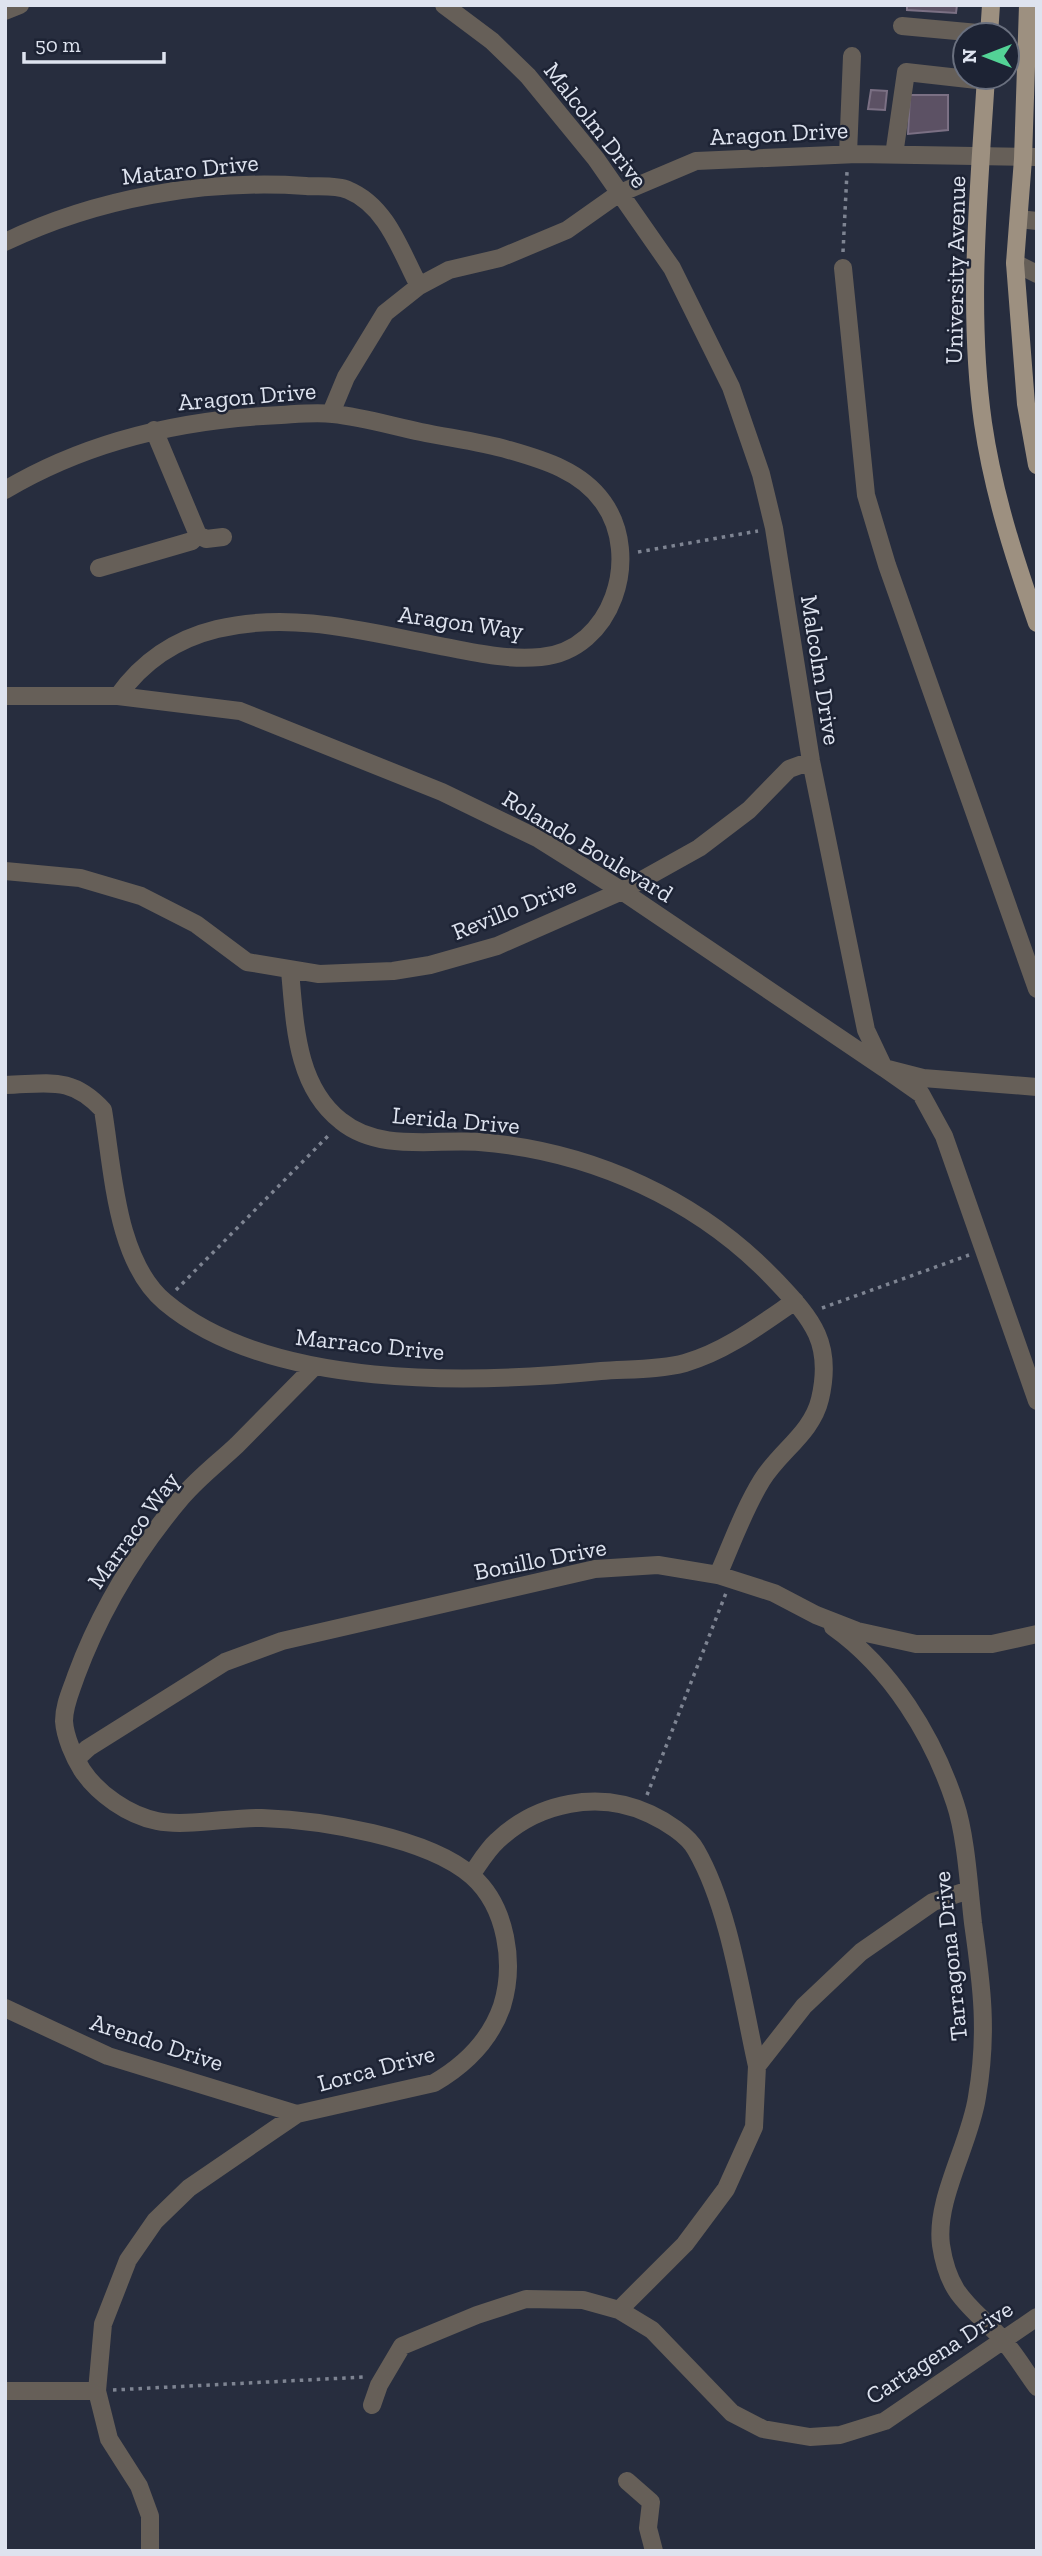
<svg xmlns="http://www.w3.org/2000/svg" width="1042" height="2556" font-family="'Zilla Slab',serif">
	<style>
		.building { fill: #5c5164; stroke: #7b7084; stroke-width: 2 }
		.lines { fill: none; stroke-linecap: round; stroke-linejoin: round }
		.path { stroke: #7e8492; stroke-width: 3.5; stroke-dasharray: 3.5 5; stroke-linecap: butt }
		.minor { stroke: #665f58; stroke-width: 18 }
		.major { stroke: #9d9080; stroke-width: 18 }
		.labels { text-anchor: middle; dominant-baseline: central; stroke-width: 5; stroke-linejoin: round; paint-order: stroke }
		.street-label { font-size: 24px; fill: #dee3ef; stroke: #1d2334 }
	</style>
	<rect width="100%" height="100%" fill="#272d3e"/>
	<!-- building -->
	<path class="building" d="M 907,5 L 957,5 L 956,13 L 907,10 Z
		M 871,90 L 887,91 L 885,110 L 868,109 Z
		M 910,95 L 948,95 L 948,130 L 908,134 Z"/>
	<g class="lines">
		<!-- path -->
		<path class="path" d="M 843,252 L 847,172
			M 638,552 L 758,531
			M 176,1290 L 330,1134
			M 822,1308 L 969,1255
			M 647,1795 L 726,1593
			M 113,2390 L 364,2377"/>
		<!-- minor -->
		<path class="minor" d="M 444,5 L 492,41 L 528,76 L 596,159 L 672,268 L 731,387 L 761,474 L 774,528 L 811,761 L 866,1030 L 884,1068 L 921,1094 L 944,1136 L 1037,1401
			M 5,11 L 20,5
			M 902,26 L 989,34
			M 848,154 L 852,56
			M 894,155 L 906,72 L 986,81
			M 1019,219 L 1037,221
			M 5,242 C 97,198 204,179 306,186 C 318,187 337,185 348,190 C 387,206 401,252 419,286
			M 1015,263 L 1037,274
			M 843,268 L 866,495 L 887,565 L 1037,989
			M 331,413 L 346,377 L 385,313 L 419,286 L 449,270 L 500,258 L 567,230 L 618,194 L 696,161 L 857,154 L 1037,157
			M 5,490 C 89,440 185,419 281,415 C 298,414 316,412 333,414 C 362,417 392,426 421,432 C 450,438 481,442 509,450 C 544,460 581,471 603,502 C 642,556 613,650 541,657 C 511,660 481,654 451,648 C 373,634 296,610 217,629 C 176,639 142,662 118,696
			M 198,535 L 206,539 L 223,537
			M 99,568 L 192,541 L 198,535 L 154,430
			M 5,696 L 118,696 L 240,711 L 442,792 L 539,839 L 622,891 L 884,1068 L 923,1078 L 1037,1087
			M 5,871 L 80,878 L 141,896 L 196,924 L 247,962 L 319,974 L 393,971 L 430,965 L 497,946 L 622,891 L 699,848 L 749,810 L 789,769 L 811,761
			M 290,971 C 295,1024 296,1086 341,1121 C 379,1152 434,1139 479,1142 C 592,1151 700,1200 777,1282 C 813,1320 833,1344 820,1399 C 812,1433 780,1451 762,1480 C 744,1509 732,1543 718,1575
			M 5,1085 C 48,1084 71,1075 103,1110 C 113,1170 116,1261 165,1302 C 270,1390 472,1384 601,1371 C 628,1369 659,1370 685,1363 C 726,1351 760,1325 795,1301
			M 833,1627 C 891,1668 933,1736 955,1803 C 966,1835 969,1888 973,1923 C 982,1986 988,2033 977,2097 C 970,2144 935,2199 941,2245 C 949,2298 971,2305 1003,2340 C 1015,2354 1026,2372 1037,2387
			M 76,1759 L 88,1748 L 225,1662 L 282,1641 L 595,1569 L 658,1565 L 718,1575 L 774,1593 L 816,1615 L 857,1631 L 916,1644 L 992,1644 L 1037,1634
			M 471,1875 C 479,1864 487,1850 497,1841 C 538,1802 599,1790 650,1814 C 665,1821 688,1835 696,1850 C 730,1909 742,1999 757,2066
			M 5,2008 L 108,2056 L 297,2114
			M 619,2310 L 685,2244 L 726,2189 L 754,2127 L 757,2066 L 804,2006 L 861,1952 L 933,1902 L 969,1890
			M 5,2391 L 97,2391
			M 372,2405 L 379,2385 L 402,2346 L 477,2315 L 526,2299 L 583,2300 L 619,2310 L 652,2330 L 732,2413 L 763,2429 L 810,2437 L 840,2435 L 885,2421 L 1037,2317
			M 627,2481 L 651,2502 L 648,2528 L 654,2551
			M 150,2551 L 150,2516 L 139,2486 L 109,2439 L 97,2391 L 103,2324 L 128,2260 L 155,2221 L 189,2188 L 297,2114 L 434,2083 C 465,2065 490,2041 502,2006 C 515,1964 507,1907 472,1876 C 428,1837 320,1820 262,1818 C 232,1817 185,1827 157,1821 C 128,1815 98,1794 82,1770 C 74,1757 65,1737 64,1721 C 64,1705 71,1691 76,1676 C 100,1611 137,1550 182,1497 C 198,1478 219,1462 237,1445 C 263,1419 289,1392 315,1366"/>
		<!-- major -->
		<path class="major" d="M 1028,5 L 1023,159 L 1015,263 L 1026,404 L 1037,465
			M 989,35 L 991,5
			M 986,77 C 979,191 967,309 983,423 C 993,492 1014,557 1037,623"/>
	</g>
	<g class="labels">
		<!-- street labels -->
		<g class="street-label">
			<text transform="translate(596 125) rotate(52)">Malcolm Drive</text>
			<text transform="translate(779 133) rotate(-3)">Aragon Drive</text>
			<text transform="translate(190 169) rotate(-6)">Mataro Drive</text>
			<text transform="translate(955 270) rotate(-89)">University Avenue</text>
			<text transform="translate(247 396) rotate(-5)">Aragon Drive</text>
			<text transform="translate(461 622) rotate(8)">Aragon Way</text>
			<text transform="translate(821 670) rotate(81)">Malcolm Drive</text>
			<text transform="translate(588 846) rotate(31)">Rolando Boulevard</text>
			<text transform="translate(514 908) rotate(-22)">Revillo Drive</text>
			<text transform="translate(456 1120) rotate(5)">Lerida Drive</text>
			<text transform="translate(370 1344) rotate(6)">Marraco Drive</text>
			<text transform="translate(133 1530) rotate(-54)">Marraco Way</text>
			<text transform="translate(540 1559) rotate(-11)">Bonillo Drive</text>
			<text transform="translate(950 1956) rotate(-96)">Tarragona Drive</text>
			<text transform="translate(157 2042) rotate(18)">Arendo Drive</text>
			<text transform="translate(376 2068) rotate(-15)">Lorca Drive</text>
			<text transform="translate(939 2352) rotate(-33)">Cartagena Drive</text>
		</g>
	</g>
	<!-- border -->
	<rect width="1042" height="2556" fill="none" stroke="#dee3ef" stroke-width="14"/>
	<!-- north arrow -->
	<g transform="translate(986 56) rotate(270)"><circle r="33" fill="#1d2334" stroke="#6a707f" stroke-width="2"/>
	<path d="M0-5L12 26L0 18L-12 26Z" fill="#53d396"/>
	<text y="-10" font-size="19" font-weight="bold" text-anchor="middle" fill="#dee3ef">N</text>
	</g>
	<!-- scale -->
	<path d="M24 52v10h140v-10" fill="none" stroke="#dee3ef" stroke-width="3.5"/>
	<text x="35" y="52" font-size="21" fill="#dee3ef" stroke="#1d2334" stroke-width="5" paint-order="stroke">50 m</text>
</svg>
